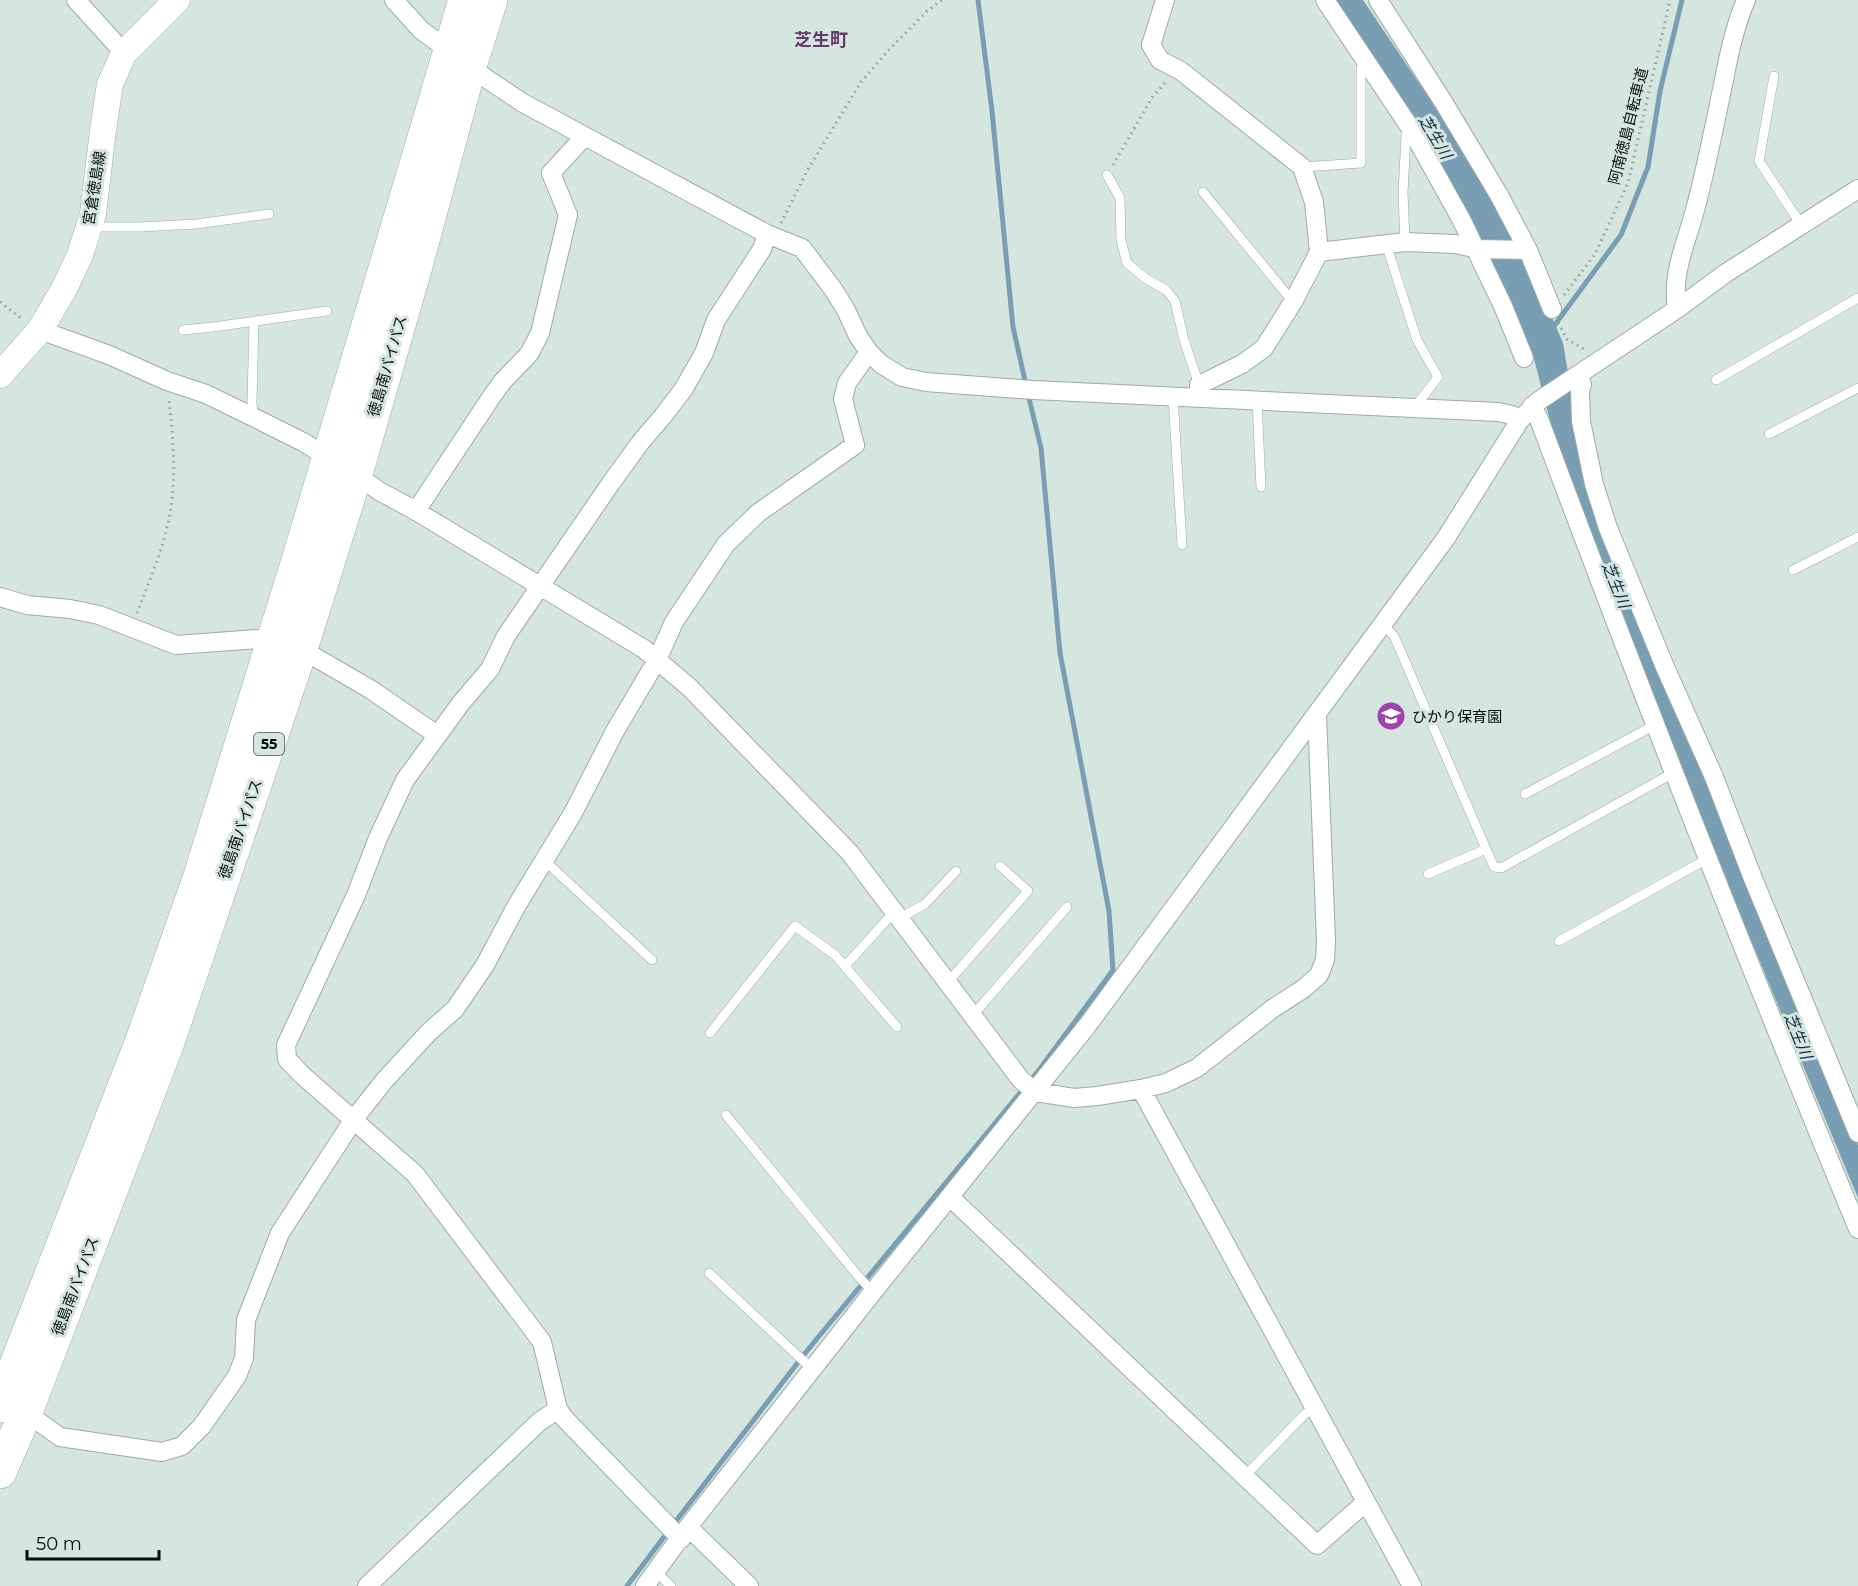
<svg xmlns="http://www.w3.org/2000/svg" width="1858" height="1586" font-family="Montserrat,'Noto Sans JP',sans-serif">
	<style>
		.water { fill: #799eb4 }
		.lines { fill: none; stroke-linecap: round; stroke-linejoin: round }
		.stream { stroke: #799eb4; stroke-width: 5 }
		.lane-casing { stroke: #9caba6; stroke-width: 10 }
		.street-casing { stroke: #9caba6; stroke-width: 20 }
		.secondary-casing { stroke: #9caba6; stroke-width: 27 }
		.highway-casing { stroke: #9caba6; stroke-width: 34 }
		.path { stroke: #939f9b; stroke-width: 3; stroke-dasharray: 1.5 4.5; stroke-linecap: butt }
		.lane { stroke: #fff; stroke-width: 9 }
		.street { stroke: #fff; stroke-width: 18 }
		.secondary { stroke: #fff; stroke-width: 26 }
		.highway { stroke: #fff; stroke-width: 33 }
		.labels { text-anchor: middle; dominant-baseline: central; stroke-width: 6; stroke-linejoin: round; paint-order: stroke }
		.shield { fill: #d5e5e0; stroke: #464e4b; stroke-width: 1.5 }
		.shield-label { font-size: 14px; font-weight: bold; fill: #080d0b }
		.street-label { font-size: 15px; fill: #080d0b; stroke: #d5e5e0 }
		.poi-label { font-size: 15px; fill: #080d0b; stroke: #d5e5e0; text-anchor: start }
		.water-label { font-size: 16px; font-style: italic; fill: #0c2e3f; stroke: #d5e5e0 }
		.quarter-label { font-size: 18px; font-weight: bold; fill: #66386b; stroke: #d5e5e0 }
	</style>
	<rect width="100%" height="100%" fill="#d5e5e0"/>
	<!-- water -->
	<path class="water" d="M 1336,0 L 1363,0 L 1481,175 L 1529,264 L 1563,343 L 1574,408 L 1621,570 L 1858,1145 L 1858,1198 L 1731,892 L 1559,455 L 1533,355 L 1466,213 Z"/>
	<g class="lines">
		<!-- stream -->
		<path class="stream" d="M 978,0 L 992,111 L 1013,327 L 1026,385
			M 1551,330 L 1621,235 L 1648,167 L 1660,91 L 1682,0
			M 627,1586 L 676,1521 L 806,1352 L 1039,1070 L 1113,970 L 1109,911 L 1060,653 L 1041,448 L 1028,394"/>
		<!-- lane casing -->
		<g class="lane-casing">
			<path id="lane" d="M 1774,76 L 1759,161 L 1802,226
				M 1302,167 L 1361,163 L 1361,68 L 1366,61
				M 1107,175 L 1120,198 L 1121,240 L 1127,263 L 1145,278 L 1166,290 L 1175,301 L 1184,340 L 1199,385
				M 1203,192 L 1293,302
				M 92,227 L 140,227 L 197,224 L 269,214
				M 1405,242 L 1403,193 L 1406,135 L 1411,129
				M 1386,244 L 1417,340 L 1438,377 L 1415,407
				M 183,330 L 213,327 L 327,311
				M 1716,380 L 1858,298
				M 1173,396 L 1182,545
				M 1257,400 L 1261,487
				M 253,417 L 252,402 L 254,321
				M 1769,434 L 1858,388
				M 1793,570 L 1858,537
				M 1383,624 L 1394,636 L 1486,849
				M 1525,794 L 1655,725
				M 545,861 L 652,960
				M 1428,874 L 1486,849 L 1494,867 L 1501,868 L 1673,773
				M 900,918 L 925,904 L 956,871
				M 1559,941 L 1707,859
				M 845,966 L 895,911
				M 948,982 L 1028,891 L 1000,866
				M 973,1015 L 1067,907
				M 710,1033 L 795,926 L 835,955 L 897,1027
				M 726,1115 L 859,1277 L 873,1292
				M 709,1273 L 798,1356 L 813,1369
				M 1244,1477 L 1305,1414 L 1314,1407
				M 656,1572 L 671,1586"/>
		</g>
		<!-- street casing -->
		<g class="street-casing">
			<path id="street" d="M 76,0 L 124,53
				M 394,0 L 421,30 L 487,79 L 523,103 L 767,234 L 802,248 L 833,289 L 846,310 L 858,336 L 869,352 L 881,364 L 902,377 L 926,382 L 1033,390 L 1498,412 L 1512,415 L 1520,420
				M 1165,0 L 1151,45 L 1160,60 L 1181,71 L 1302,167 L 1314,202 L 1319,252 L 1293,302 L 1264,348 L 1242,364 L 1199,385 L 1200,397
				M 1325,0 L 1411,129 L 1461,219 L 1503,306 L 1524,358
				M 1528,250 L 1552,309
				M 1319,252 L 1405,242 L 1455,244 L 1479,249 L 1528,250 L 1499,195 L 1444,103 L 1378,0
				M 1677,309 C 1671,271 1687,243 1696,206 C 1707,165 1715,122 1724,80 C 1729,53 1735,25 1746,0
				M 40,330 L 109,355 L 167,381 L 206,394 L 253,417 L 303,442 L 356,474 L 379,491 L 416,511 L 644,649 L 689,687 L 850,853 L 1021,1080 L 1036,1092 L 1074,1098 L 1097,1096 L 1141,1089 L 1166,1083 L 1197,1068 L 1272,1009 L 1303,989 L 1319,975 L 1325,960 L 1326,941 L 1317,714
				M 1579,375 L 1582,384 L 1580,391 L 1581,421 L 1594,484 L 1608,528 L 1665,667 L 1714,777 L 1752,876 L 1858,1133
				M 1532,406 L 1539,419 C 1640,691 1747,961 1858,1229
				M 416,511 L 492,396 L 503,381 L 529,354 L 540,333 L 568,215 L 551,173 L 584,137
				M 0,597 L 27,605 L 70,609 L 99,615 L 176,645 L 258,639 L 273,643
				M 301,649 L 370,689 L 437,735
				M 1141,1089 L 1412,1586
				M 951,1198 L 1317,1545 L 1366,1502
				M 21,1409 L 60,1437 L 162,1452 L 182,1446 L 202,1426 L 237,1376 L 244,1358 L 246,1320 L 280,1233 L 354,1119 L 384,1081 L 429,1032 L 455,1009 L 485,965 L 517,905 L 573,813 L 615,731 L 657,660 L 674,622 L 726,544 L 758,513 L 855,445 L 843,399 L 847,383 L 869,352
				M 688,1527 L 749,1586
				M 681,1539 L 564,1418 L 558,1409 L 542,1342 L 415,1174 L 301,1074 L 287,1059 L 286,1045 L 356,895 L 378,838 L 405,780 L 461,703 L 490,669 L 506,636 L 611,483 L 640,443 L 663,416 L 683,390 L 704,353 L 716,320 L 762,249 L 767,234
				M 367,1586 L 539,1422 L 558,1409
				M 645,1586 L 688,1527 L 873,1292 L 1087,1026 L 1446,538 L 1520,420 L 1537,402 L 1677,309 L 1726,273 L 1858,189"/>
		</g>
		<!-- secondary casing -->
		<g class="secondary-casing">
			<path id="secondary" d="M 0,375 L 40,330 L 64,289 L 80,255 L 93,214 L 103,130 L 110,84 L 124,53 L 177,0"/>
		</g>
		<!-- highway casing -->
		<g class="highway-casing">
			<path id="highway" d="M 0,1406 L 141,1043 L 200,876 L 296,567 L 465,0
				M 0,1472 L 26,1412 L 167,1045 L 301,649 L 356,474 L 416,266 L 470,66 L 491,0"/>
		</g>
		<!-- path -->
		<path class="path" d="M 1113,165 L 1153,96 L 1165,83
			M 781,223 L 807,171 L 861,82 L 887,52 L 927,11 L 942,0
			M 1564,295 L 1595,254 L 1628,183 L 1670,0
			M 0,302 L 22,319
			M 1558,323 L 1567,339 L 1584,349
			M 137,613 C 150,579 166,543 171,507 C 176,472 173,436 169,400"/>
		<!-- lane -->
		<use href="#lane" class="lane"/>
		<!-- street -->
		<use href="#street" class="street"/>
		<!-- secondary -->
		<use href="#secondary" class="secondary"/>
		<!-- highway -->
		<use href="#highway" class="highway"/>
	</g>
	<!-- icons -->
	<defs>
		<g id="school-disc" transform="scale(1.5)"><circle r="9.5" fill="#a042ab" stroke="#d5e5e0"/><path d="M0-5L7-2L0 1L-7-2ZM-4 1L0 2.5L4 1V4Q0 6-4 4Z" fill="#fff"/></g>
	</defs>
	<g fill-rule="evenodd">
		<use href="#school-disc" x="1391" y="716"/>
	</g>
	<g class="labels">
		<!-- shield labels -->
		<rect class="shield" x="254" y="733" width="30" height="22" rx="4.5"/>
		<g class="shield-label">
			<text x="269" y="744">55</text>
		</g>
		<!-- street labels -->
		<g class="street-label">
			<text transform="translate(1628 126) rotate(-76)">阿南徳島自転車道</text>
			<text transform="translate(94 188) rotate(-81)">宮倉徳島線</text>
			<text transform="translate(387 366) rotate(-74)">徳島南バイパス</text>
			<text transform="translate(240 829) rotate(-71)">徳島南バイパス</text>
			<text transform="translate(75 1286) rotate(-69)">徳島南バイパス</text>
		</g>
		<!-- poi labels -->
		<g class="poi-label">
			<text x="1412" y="716">ひかり保育園</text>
		</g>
		<!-- water labels -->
		<g class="water-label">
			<text transform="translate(1435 137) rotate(59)">芝生川</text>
			<text transform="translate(1616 585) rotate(68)">芝生川</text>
			<text transform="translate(1798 1036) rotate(68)">芝生川</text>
		</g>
		<!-- quarter labels -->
		<g class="quarter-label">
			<text x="821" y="40">芝生町</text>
		</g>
	</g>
	<!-- scale -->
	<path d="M27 1550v9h132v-9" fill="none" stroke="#080d0b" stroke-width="3"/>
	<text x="36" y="1550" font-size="18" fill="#080d0b" stroke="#d5e5e0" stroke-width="4.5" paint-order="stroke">50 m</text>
</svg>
